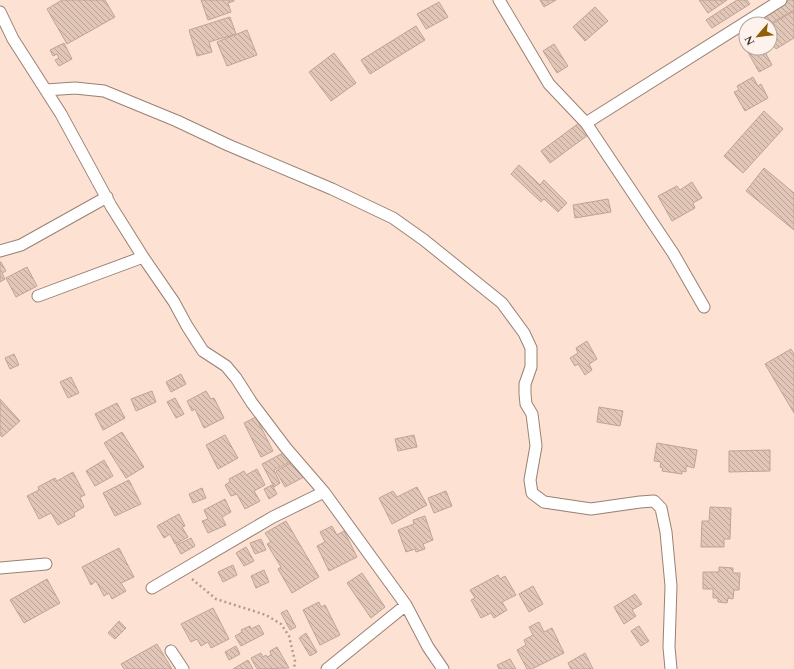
<svg xmlns="http://www.w3.org/2000/svg" width="794" height="669" font-family="Spectral,serif">
	<style>
		.building { fill: url(#building-back-hatch); stroke: #bfa597 }
		.lines { fill: none; stroke-linecap: round; stroke-linejoin: round }
		.minor-casing { stroke: #9a8174; stroke-width: 13 }
		.path { stroke: #b19c91; stroke-width: 2.5; stroke-dasharray: 2 3; stroke-linecap: butt }
		.minor { stroke: #fff; stroke-width: 11 }
	</style>
	<defs>
		<pattern id="building-back-hatch" width="6" height="6" patternUnits="userSpaceOnUse"><rect width="6" height="6" fill="#e2c6b8"/><path d="M-1 5l2 2M0 0l6 6M5-1l2 2" fill="none" stroke="#b9a296"/></pattern>
	</defs>
	<rect width="100%" height="100%" fill="#fde1d2"/>
	<!-- building -->
	<path class="building" d="M 62,0 L 105,0 L 115,17 L 67,44 L 47,9 Z
		M 201,0 L 234,0 L 234,1 L 228,3 L 231,12 L 208,20 Z
		M 540,0 L 556,0 L 544,7 Z
		M 699,0 L 727,0 L 708,13 Z
		M 737,0 L 747,0 L 750,4 L 712,28 L 706,20 Z
		M 784,0 L 794,0 L 794,10 L 770,24 L 763,24 L 758,15 Z
		M 439,2 L 448,17 L 426,29 L 417,14 Z
		M 595,7 L 608,21 L 585,41 L 573,27 Z
		M 794,11 L 794,38 L 776,49 L 770,40 L 770,25 Z
		M 230,17 L 236,34 L 209,42 L 212,52 L 197,56 L 189,30 Z
		M 416,26 L 425,40 L 370,74 L 361,60 Z
		M 247,30 L 257,55 L 227,66 L 217,42 Z
		M 746,34 L 746,48 L 768,48 L 769,49 L 765,52 L 772,65 L 759,72 L 740,38 Z
		M 64,43 L 72,59 L 59,66 L 55,60 L 59,58 L 57,54 L 53,56 L 50,50 Z
		M 554,44 L 568,66 L 557,73 L 543,51 Z
		M 334,53 L 356,83 L 331,101 L 309,72 Z
		M 753,77 L 758,86 L 761,84 L 768,98 L 745,111 L 734,92 L 739,90 L 737,86 Z
		M 764,111 L 783,129 L 743,173 L 724,156 Z
		M 579,123 L 588,135 L 550,163 L 541,151 Z
		M 519,165 L 540,185 L 544,180 L 567,203 L 558,212 L 544,199 L 541,202 L 511,174 Z
		M 764,168 L 794,193 L 794,230 L 746,191 Z
		M 692,182 L 702,198 L 693,203 L 695,208 L 672,221 L 658,196 L 677,186 L 680,190 Z
		M 608,199 L 611,212 L 575,218 L 573,205 Z
		M 0,262 L 1,262 L 6,271 L 2,273 L 5,279 L 0,282 Z
		M 27,267 L 37,286 L 16,297 L 6,278 Z
		M 587,341 L 597,359 L 589,364 L 592,370 L 585,375 L 578,364 L 575,366 L 570,358 L 578,353 L 576,348 Z
		M 791,349 L 794,354 L 794,413 L 765,364 Z
		M 14,354 L 19,365 L 10,369 L 5,358 Z
		M 181,374 L 186,384 L 171,392 L 166,382 Z
		M 71,377 L 79,393 L 68,398 L 60,382 Z
		M 152,391 L 156,402 L 136,411 L 131,399 Z
		M 206,391 L 211,399 L 214,398 L 224,418 L 204,428 L 195,409 L 192,411 L 187,401 Z
		M 175,398 L 184,414 L 176,418 L 167,402 Z
		M 0,399 L 20,421 L 2,437 L 0,435 Z
		M 117,403 L 125,418 L 103,430 L 95,414 Z
		M 599,407 L 623,411 L 620,426 L 597,422 Z
		M 256,417 L 273,451 L 261,457 L 244,423 Z
		M 122,432 L 144,467 L 126,478 L 104,443 Z
		M 225,435 L 238,458 L 218,469 L 206,445 Z
		M 414,435 L 417,447 L 398,451 L 395,439 Z
		M 657,443 L 697,450 L 694,468 L 686,466 L 686,472 L 682,471 L 682,474 L 662,471 L 663,468 L 660,467 L 661,462 L 654,461 Z
		M 770,450 L 770,471 L 729,472 L 729,451 Z
		M 285,452 L 290,462 L 274,470 L 280,483 L 274,487 L 262,464 Z
		M 104,460 L 113,476 L 95,486 L 86,471 Z
		M 296,460 L 304,477 L 285,487 L 276,471 Z
		M 257,469 L 265,485 L 254,491 L 260,501 L 245,509 L 237,494 L 231,496 L 225,485 L 230,482 L 229,479 L 244,471 L 246,475 Z
		M 73,472 L 85,495 L 80,497 L 84,507 L 74,513 L 75,516 L 58,525 L 51,513 L 39,519 L 27,496 L 39,490 L 38,487 L 55,478 L 57,481 Z
		M 129,480 L 141,504 L 115,516 L 103,493 Z
		M 272,485 L 277,494 L 269,499 L 264,489 Z
		M 417,487 L 427,505 L 392,524 L 379,498 L 393,491 L 397,497 Z
		M 202,488 L 206,498 L 193,503 L 189,494 Z
		M 446,491 L 452,506 L 434,513 L 428,498 Z
		M 225,499 L 231,512 L 222,517 L 226,525 L 208,533 L 202,521 L 208,519 L 204,510 Z
		M 710,507 L 731,508 L 730,539 L 724,539 L 724,547 L 701,547 L 702,521 L 709,521 Z
		M 179,514 L 185,526 L 182,527 L 188,537 L 175,544 L 170,534 L 164,538 L 157,526 Z
		M 425,516 L 433,540 L 423,544 L 425,549 L 416,552 L 415,549 L 406,552 L 398,530 L 414,524 L 413,520 Z
		M 286,521 L 319,577 L 292,593 L 278,569 L 281,567 L 267,544 L 271,542 L 265,533 Z
		M 332,526 L 337,535 L 344,531 L 357,557 L 329,571 L 317,546 L 325,542 L 320,532 Z
		M 191,538 L 195,546 L 181,554 L 176,545 Z
		M 261,539 L 266,550 L 255,554 L 250,543 Z
		M 246,547 L 254,561 L 244,566 L 236,553 Z
		M 119,548 L 134,577 L 121,583 L 126,591 L 112,599 L 109,593 L 104,596 L 96,581 L 91,585 L 82,567 Z
		M 233,565 L 237,575 L 223,582 L 218,572 Z
		M 719,567 L 733,568 L 733,573 L 740,573 L 739,590 L 734,590 L 733,599 L 728,598 L 727,603 L 718,602 L 718,598 L 713,598 L 713,589 L 703,589 L 703,572 L 719,572 Z
		M 264,570 L 269,582 L 256,588 L 251,576 Z
		M 362,573 L 385,607 L 371,618 L 347,583 Z
		M 498,575 L 500,579 L 505,576 L 516,595 L 502,602 L 507,610 L 494,618 L 491,613 L 481,618 L 471,600 L 475,598 L 470,590 Z
		M 47,579 L 60,603 L 24,623 L 10,600 Z
		M 533,586 L 543,604 L 529,612 L 519,594 Z
		M 635,594 L 642,604 L 632,610 L 636,616 L 624,624 L 614,607 Z
		M 319,602 L 321,607 L 325,605 L 340,635 L 320,645 L 303,610 Z
		M 213,608 L 229,639 L 211,648 L 208,642 L 201,646 L 197,639 L 191,642 L 181,624 Z
		M 287,610 L 296,627 L 290,630 L 281,613 Z
		M 119,621 L 126,628 L 115,639 L 108,633 Z
		M 539,622 L 544,632 L 552,628 L 564,653 L 532,669 L 527,669 L 517,650 L 526,645 L 524,640 L 533,635 L 529,627 Z
		M 259,625 L 264,634 L 241,646 L 235,636 L 242,632 L 241,630 L 250,626 L 251,629 Z
		M 639,626 L 649,641 L 641,646 L 631,631 Z
		M 306,633 L 317,652 L 310,656 L 299,638 Z
		M 157,644 L 172,669 L 124,669 L 121,664 Z
		M 236,646 L 240,654 L 229,660 L 225,652 Z
		M 277,647 L 289,668 L 257,669 L 251,658 L 261,653 L 263,657 L 266,655 L 267,657 L 271,655 L 270,651 Z
		M 585,653 L 593,669 L 571,669 L 568,663 Z
		M 510,659 L 516,669 L 499,669 L 497,665 Z
		M 248,660 L 253,669 L 233,669 Z"/>
	<g class="lines">
		<!-- minor casing -->
		<g class="minor-casing">
			<path id="minor" d="M 499,0 L 549,84 L 586,123 L 673,253 L 704,307
				M 0,12 L 13,39 L 61,114 L 111,206 L 143,257 L 174,302 L 187,326 L 203,351 L 226,366 L 236,378 L 252,403 L 286,448 L 324,492 L 406,605 L 428,647 L 443,669
				M 46,90 L 75,88 L 104,91 L 177,121 L 228,145 L 332,189 L 393,218 L 424,240 L 502,303 L 524,333 L 531,348 L 531,367 L 525,384 L 525,394 L 526,404 L 532,414 L 536,446 L 530,480 L 532,493 L 544,502 L 591,509 L 640,502 L 654,501 L 661,508 L 666,532 L 671,586 L 669,647 L 671,669
				M 586,123 L 781,0
				M 0,251 L 21,245 L 107,197
				M 38,296 L 143,257
				M 0,568 L 46,564
				M 152,588 L 273,517 L 324,492
				M 171,651 L 183,669
				M 327,669 L 406,605"/>
		</g>
		<!-- path -->
		<path class="path" d="M 192,579 L 216,599 L 266,615 L 281,624 L 289,636 L 295,661 L 294,669"/>
		<!-- minor -->
		<use href="#minor" class="minor"/>
	</g>
	<!-- north arrow -->
	<g transform="translate(758 36) rotate(242)"><circle r="19" fill="#fdf2ec" stroke="#b1a6a0"/>
	<path d="M0-3L7 15L0 10L-7 15Z" fill="#8f5f09"/>
	<text y="-6" font-size="11" font-weight="bold" text-anchor="middle" fill="#3e342e">N</text>
	</g>
</svg>
